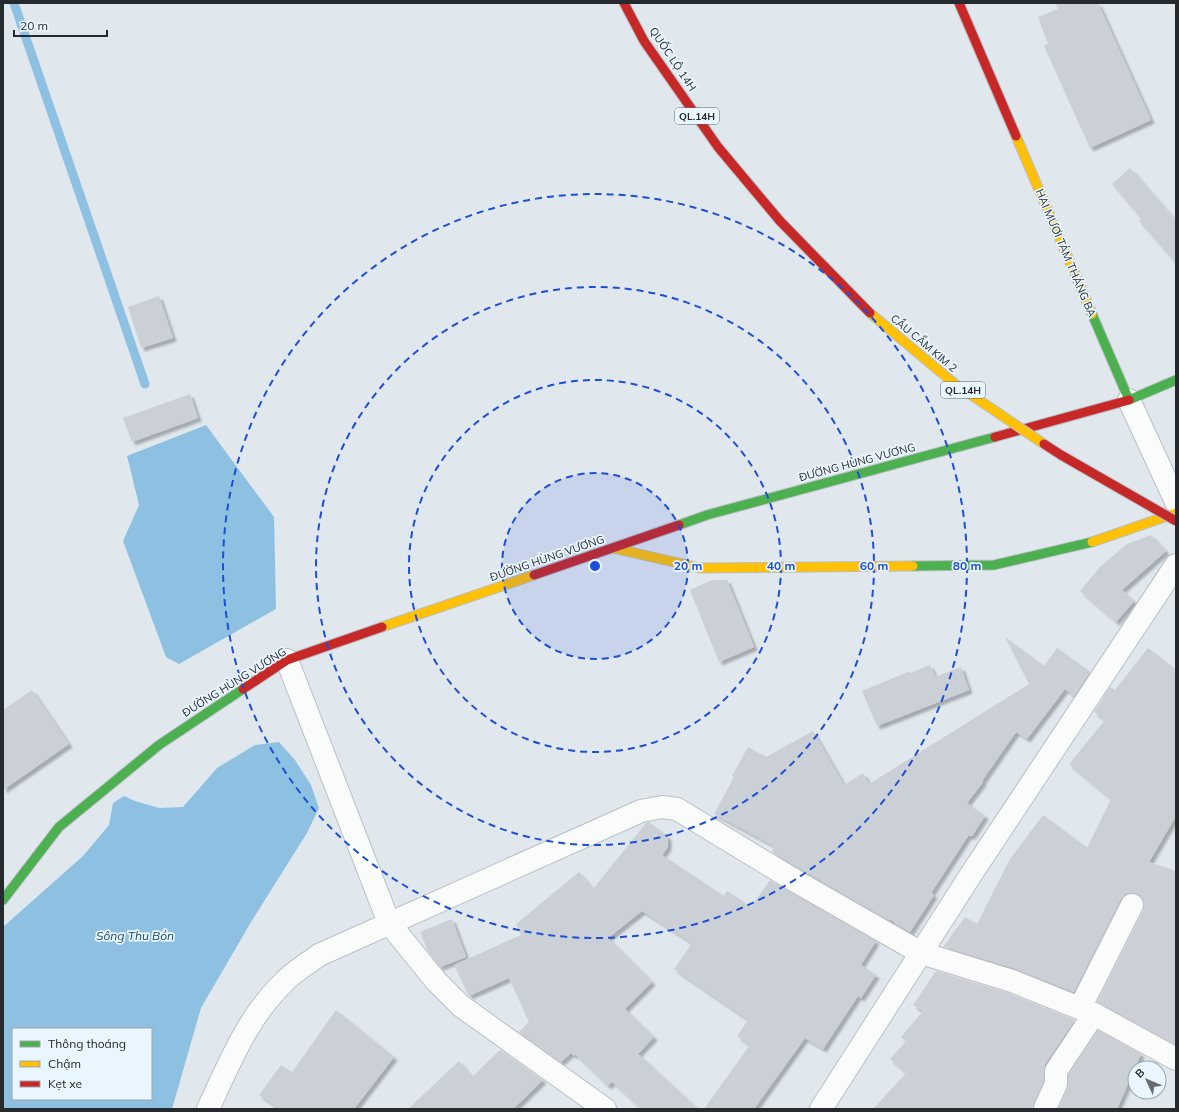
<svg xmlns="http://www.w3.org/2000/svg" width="1179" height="1112" font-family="Mulish,sans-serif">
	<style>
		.water { fill: #8ec0e2; fill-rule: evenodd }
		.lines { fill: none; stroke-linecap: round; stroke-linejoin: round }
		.stream { stroke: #8ec0e2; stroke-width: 9 }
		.building { fill: #cad0d5; filter: url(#shadow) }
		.street-casing { stroke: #b9bfc4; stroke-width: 24 }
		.fast-casing { stroke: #b9bfc4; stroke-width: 11 }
		.slow-casing { stroke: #b9bfc4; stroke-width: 11 }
		.jam-casing { stroke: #b9bfc4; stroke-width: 11 }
		.street { stroke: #fafcfc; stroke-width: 22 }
		.fast { stroke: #4caf50; stroke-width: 9 }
		.slow { stroke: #ffc107; stroke-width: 9 }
		.jam { stroke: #c62828; stroke-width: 9 }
		.slow-bridge-casing { stroke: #b9bfc4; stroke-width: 11; stroke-linecap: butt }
		.jam-bridge-casing { stroke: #b9bfc4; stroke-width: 11; stroke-linecap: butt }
		.slow-bridge { stroke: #ffc107; stroke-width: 9 }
		.jam-bridge { stroke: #c62828; stroke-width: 9 }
		.ring { fill: none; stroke: #1d4ed8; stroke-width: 2; stroke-dasharray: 7 5 }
		.labels { text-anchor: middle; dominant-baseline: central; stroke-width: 3.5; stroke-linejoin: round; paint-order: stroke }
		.shield { fill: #eaf6ff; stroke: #5f676d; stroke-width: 1 }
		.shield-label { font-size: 10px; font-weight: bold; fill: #242a2e }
		.street-label { font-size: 11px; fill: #242a2e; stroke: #eaf6ff }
		.water-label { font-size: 12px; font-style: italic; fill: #124767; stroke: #eaf6ff }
		.centre { fill: #1d4ed8; stroke: #eaf6ff; stroke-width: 2 }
		.ring-label { font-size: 12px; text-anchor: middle; font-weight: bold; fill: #1d4ed8; stroke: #eaf6ff; stroke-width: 3.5; stroke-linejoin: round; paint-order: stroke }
	</style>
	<defs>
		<filter id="shadow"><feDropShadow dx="3.5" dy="3.5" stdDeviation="1" flood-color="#0004"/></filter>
	</defs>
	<rect width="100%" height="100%" fill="#e0e8ee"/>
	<!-- water -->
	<path class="water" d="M 206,425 L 274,517 L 276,609 L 179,664 L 166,657 L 123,541 L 139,505 L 127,456 Z
		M 279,742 L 295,760 L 311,785 L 319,808 L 307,833 L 251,922 L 201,1008 L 172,1109 L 3,1109 L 3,927 L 83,856 L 109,825 L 113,803 L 124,796 L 135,801 L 159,808 L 183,807 L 217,768 L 255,745 ZM 13,1029 L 151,1029 L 151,1099 L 13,1099 Z"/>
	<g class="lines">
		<!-- stream -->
		<path class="stream" d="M 14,3 L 145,384"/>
	</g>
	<!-- building -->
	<path class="building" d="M 1055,3 L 1098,3 L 1151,120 L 1090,148 L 1044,46 L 1048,44 L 1038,17 L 1058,9 Z
		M 1130,168 L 1176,221 L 1176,263 L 1139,221 L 1141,218 L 1112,184 Z
		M 159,296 L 173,338 L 141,348 L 128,307 Z
		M 190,394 L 198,418 L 132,442 L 123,418 Z
		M 1151,535 L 1166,551 L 1122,590 L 1134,601 L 1116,622 L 1080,591 L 1100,567 L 1127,544 Z
		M 712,580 L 727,580 L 754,647 L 719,662 L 690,590 Z
		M 1005,637 L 1044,666 L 1057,648 L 1090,672 L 1074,696 L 1065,689 L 1027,739 L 1016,732 L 982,781 L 983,782 L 967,803 L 985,816 L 972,836 L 968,836 L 931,893 L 934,895 L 910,932 L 890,919 L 890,921 L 772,852 L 774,846 L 714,814 L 734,777 L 732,776 L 748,747 L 766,757 L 813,731 L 844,785 L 863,773 L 869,784 L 1029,684 Z
		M 1148,648 L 1176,670 L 1176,816 L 1149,862 L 1176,871 L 1176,1045 L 1097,1002 L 1143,911 L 1144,905 L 1143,899 L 1137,894 L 1131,893 L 1126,894 L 1121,899 L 1074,992 L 1016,969 L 943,947 L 965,917 L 977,924 L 1010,859 L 1043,815 L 1087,848 L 1111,799 L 1069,764 L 1105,720 L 1094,712 L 1110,687 L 1115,690 Z
		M 930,665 L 935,677 L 961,667 L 969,690 L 877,726 L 862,691 L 910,671 L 910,673 Z
		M 32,690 L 69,744 L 3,790 L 3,710 Z
		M 649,822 L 668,837 L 668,847 L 662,855 L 724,896 L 727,891 L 751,907 L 770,880 L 876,941 L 861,965 L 876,975 L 861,998 L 858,996 L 823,1049 L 805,1038 L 754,1109 L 704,1109 L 750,1045 L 737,1036 L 748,1020 L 674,969 L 692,943 L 642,911 L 608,938 L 652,982 L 625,1009 L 654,1037 L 638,1054 L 698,1109 L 642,1109 L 612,1082 L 608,1086 L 575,1054 L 574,1056 L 571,1053 L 561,1062 L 519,1032 L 529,1022 L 509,978 L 469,996 L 454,965 L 521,935 L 516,924 L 579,872 L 593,889 L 646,823 Z
		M 452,919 L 466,957 L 440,967 L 428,951 L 420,932 Z
		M 936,971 L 1008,993 L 1075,1020 L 1045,1064 L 1044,1071 L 1044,1081 L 1034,1103 L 1033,1109 L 873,1109 L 906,1073 L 890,1059 L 906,1041 L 901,1037 L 923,1011 L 913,1005 Z
		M 336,1010 L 394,1057 L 354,1109 L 280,1109 L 259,1095 L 281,1065 L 292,1072 Z
		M 1098,1030 L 1141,1054 L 1117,1109 L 1058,1109 L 1067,1089 L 1068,1075 Z
		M 500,1050 L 543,1080 L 513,1109 L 408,1109 L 459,1061 L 472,1077 Z"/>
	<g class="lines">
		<!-- street casing -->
		<g class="street-casing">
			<path id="street" d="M 1129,400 L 1176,502
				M 287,660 L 389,923 L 436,981 L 461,1006 L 605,1109
				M 1080,1008 L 1132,905
				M 1045,1108 L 1056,1084 L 1056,1071 L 1094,1014
				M 208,1109 C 229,1064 247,1018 283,983 C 293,972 307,964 319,955 L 641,811 L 662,807 L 677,809 L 799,883 L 921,953 L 1012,981 L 1094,1014 L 1176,1059
				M 821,1109 L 972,873 L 1176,565"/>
		</g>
		<!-- fast casing -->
		<g class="fast-casing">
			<path id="fast" d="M 1092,314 L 1129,400 L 1176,380
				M 679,525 L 707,515 L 995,437
				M 913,566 L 994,565 L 1092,542
				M 3,900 L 59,827 L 159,745 L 243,689"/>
		</g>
		<!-- slow casing -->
		<g class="slow-casing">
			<path id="slow" d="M 1016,136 L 1092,314
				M 1092,542 L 1176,513
				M 613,548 L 700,568 L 913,566
				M 382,627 L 534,575"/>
		</g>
		<!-- jam casing -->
		<g class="jam-casing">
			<path id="jam" d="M 624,3 L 644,41 L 718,147 L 780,221
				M 959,3 L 1016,136
				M 995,437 L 1129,400
				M 534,575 L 679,525
				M 243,689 L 287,660 L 382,627"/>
		</g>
		<!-- street -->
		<use href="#street" class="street"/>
		<!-- fast -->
		<use href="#fast" class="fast"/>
		<!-- slow -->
		<use href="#slow" class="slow"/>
		<!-- jam -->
		<use href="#jam" class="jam"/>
		<!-- slow-bridge casing -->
		<g class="slow-bridge-casing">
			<path id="slow-bridge" d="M 870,313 L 955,384 L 1044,444"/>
		</g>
		<!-- jam-bridge casing -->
		<g class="jam-bridge-casing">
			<path id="jam-bridge" d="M 780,221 L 870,313
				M 1044,444 L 1061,455 L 1176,521"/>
		</g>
		<!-- slow-bridge -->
		<use href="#slow-bridge" class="slow-bridge"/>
		<!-- jam-bridge -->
		<use href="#jam-bridge" class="jam-bridge"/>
	</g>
	<!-- distance rings -->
	<circle cx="595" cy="566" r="93" fill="#1d4ed8" fill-opacity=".12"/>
	<g class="ring">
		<circle cx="595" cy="566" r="93"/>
		<circle cx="595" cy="566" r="186"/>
		<circle cx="595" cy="566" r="279"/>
		<circle cx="595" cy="566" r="372"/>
	</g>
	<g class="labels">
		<!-- shield labels -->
		<g class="shield">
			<rect x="675" y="108" width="44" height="16" rx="3"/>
			<rect x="941" y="382" width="44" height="16" rx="3"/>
		</g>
		<g class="shield-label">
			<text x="697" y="116">QL.14H</text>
			<text x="963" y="390">QL.14H</text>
		</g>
		<!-- street labels -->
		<g class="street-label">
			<text transform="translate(673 59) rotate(56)">QUỐC LỘ 14H</text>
			<text transform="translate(1066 253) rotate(67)">HAI MƯƠI TÁM THÁNG BA</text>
			<text transform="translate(924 343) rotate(40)">CẦU CẨM KIM 2</text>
			<text transform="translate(857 462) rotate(-15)">ĐƯỜNG HÙNG VƯƠNG</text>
			<text transform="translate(547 558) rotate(-19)">ĐƯỜNG HÙNG VƯƠNG</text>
			<text transform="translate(234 682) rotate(-32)">ĐƯỜNG HÙNG VƯƠNG</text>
		</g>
		<!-- water labels -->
		<g class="water-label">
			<text x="135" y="935">Sông Thu Bồn</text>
		</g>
	</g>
	<circle cx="595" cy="566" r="6" class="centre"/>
	<g class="ring-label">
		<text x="688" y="570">20 m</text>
		<text x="781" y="570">40 m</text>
		<text x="874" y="570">60 m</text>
		<text x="967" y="570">80 m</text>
	</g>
	<!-- border -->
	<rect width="1179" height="1112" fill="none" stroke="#242a2e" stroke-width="8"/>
	<!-- legend -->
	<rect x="12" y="1028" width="140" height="72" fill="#eaf6ff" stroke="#9ba4ab"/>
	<rect x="20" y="1041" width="20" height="6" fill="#4caf50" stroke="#9ba4ab"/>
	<text x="48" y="1048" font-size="12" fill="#242a2e">Thông thoáng</text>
	<rect x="20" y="1061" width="20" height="6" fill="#ffc107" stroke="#9ba4ab"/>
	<text x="48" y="1068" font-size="12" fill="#242a2e">Chậm</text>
	<rect x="20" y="1081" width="20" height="6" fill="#c62828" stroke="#9ba4ab"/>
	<text x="48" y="1088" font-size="12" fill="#242a2e">Kẹt xe</text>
	<!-- north arrow -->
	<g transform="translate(1147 1080) rotate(314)"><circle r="19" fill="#eaf6ff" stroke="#9ba4ab"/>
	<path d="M0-3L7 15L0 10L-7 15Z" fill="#666c71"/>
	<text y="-6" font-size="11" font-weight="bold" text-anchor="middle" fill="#242a2e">B</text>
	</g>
	<!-- scale -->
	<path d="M14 30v6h93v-6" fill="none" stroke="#242a2e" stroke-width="2"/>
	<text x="20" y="30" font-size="12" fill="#242a2e" stroke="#eaf6ff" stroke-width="3" paint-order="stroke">20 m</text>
</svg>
